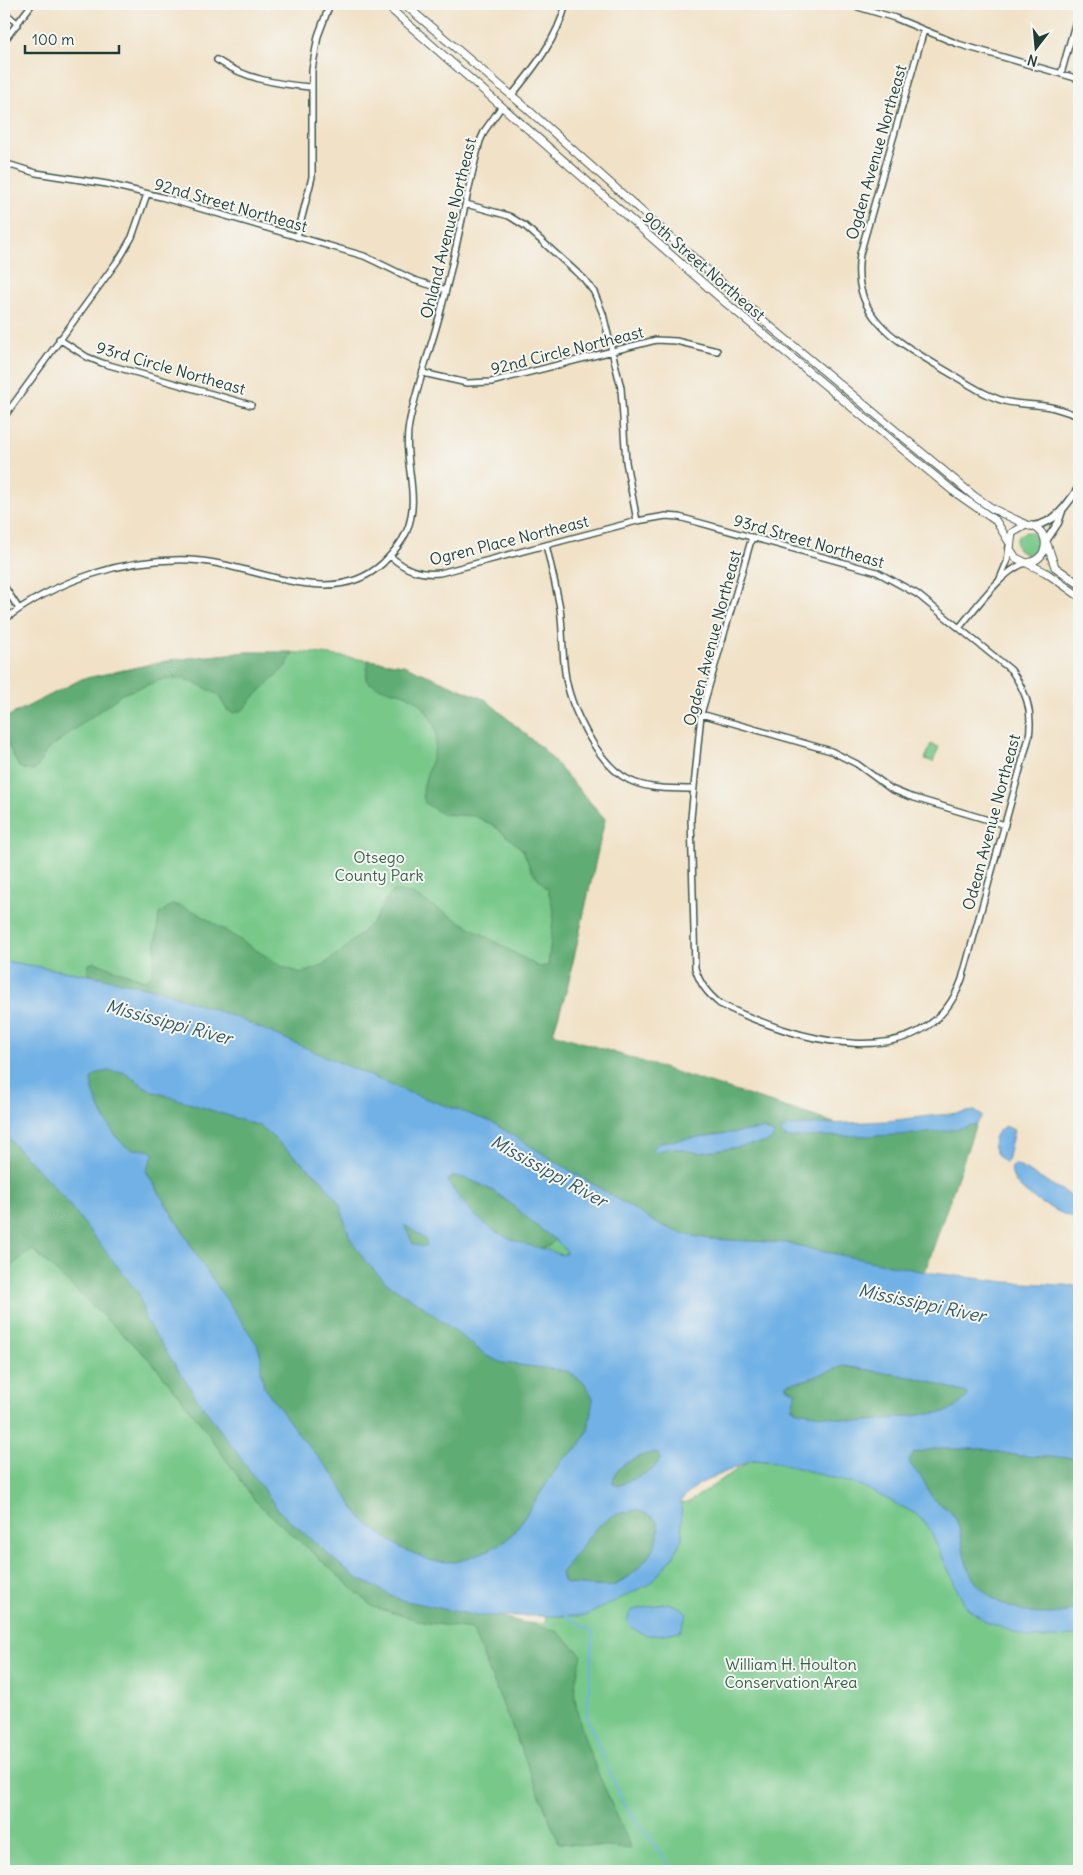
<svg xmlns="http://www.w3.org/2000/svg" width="1083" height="1875" font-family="Delius,sans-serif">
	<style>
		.green { fill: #77c889; stroke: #4b825e }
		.forest { fill: #61ac75; stroke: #407454; fill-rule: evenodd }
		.water { fill: #71b1e5; stroke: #48778c; fill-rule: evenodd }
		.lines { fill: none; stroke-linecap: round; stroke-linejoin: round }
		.stream { stroke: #71b1e5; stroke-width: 2 }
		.minor-casing { stroke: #3e564a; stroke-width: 8 }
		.tertiary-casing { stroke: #3e564a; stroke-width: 9 }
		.secondary-casing { stroke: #3e564a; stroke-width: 9 }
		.minor { stroke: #fff; stroke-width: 5 }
		.tertiary { stroke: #fff; stroke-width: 6 }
		.secondary { stroke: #fff; stroke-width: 7 }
		.labels { text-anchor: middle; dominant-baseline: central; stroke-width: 4; stroke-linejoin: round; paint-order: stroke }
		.street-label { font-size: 16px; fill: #1f3d34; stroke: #f6f6f2 }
		.park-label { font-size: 16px; fill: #356049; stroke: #f6f6f2 }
		.water-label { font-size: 18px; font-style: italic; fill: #345a60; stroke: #f6f6f2 }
	</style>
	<rect width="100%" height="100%" fill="#f6f6f2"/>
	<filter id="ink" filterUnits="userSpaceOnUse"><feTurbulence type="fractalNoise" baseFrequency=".02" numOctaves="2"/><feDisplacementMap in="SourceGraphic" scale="10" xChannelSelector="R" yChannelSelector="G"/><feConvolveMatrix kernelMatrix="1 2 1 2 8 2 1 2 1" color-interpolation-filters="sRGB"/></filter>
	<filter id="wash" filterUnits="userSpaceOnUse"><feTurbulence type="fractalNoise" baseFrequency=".0096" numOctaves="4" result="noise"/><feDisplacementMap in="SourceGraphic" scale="20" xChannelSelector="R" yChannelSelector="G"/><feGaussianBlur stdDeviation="1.12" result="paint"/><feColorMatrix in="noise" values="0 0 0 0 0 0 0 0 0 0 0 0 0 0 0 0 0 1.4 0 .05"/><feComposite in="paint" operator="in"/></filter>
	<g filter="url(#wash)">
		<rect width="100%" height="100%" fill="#f1e2c7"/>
		<!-- green -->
		<path class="green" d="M1016 543a11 11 0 1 1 22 0a11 11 0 1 1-22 0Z
			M 249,652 L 315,653 L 403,665 L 486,700 L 545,751 L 605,819 L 567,988 L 520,1139 L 94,976 L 4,961 L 4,714 L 7,717 L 82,679 L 171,660 Z
			M 931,744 L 939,747 L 933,762 L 925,759 Z
			M 4,1151 L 425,1617 L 544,1624 L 560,1573 L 621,1514 L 689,1502 L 751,1460 L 775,1462 L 1079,1458 L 1079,1871 L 4,1871 Z
			M 555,1239 L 567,1251 L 564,1255 L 538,1249 L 545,1248 Z"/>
		<!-- forest -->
		<path class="forest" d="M 249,652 L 293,652 L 286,666 L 254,697 L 243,710 L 233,713 L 227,710 L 218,695 L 202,686 L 183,679 L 164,679 L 122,694 L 46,751 L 37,768 L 30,771 L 19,767 L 4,737 L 4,714 L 7,717 L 82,679 L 171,660 Z
			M 368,660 L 403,665 L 486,700 L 545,751 L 605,819 L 567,988 L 553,1033 L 838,1124 L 788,1126 L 785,1137 L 906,1134 L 976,1124 L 925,1272 L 810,1249 L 789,1243 L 710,1239 L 683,1234 L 658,1224 L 491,1122 L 405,1091 L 235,1017 L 158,990 L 94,976 L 87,972 L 88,965 L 94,962 L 144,980 L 149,978 L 153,970 L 159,914 L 173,904 L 196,912 L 283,967 L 301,973 L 322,966 L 345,948 L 373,922 L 386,899 L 394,891 L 414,895 L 539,967 L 548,966 L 554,911 L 548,890 L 531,870 L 523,850 L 493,825 L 474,816 L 442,814 L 425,803 C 416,782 442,752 435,728 C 434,723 430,718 428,714 C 409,684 388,697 366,680 ZM 763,1129 L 769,1130 L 684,1151 L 671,1148 L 654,1152 L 661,1142 Z
			M 109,1071 L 123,1072 L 152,1091 L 260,1126 L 322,1180 L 340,1205 L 350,1238 L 388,1284 L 420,1304 L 487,1356 L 503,1363 L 567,1371 L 585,1383 L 593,1399 L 588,1431 L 578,1449 L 563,1459 L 518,1527 L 506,1541 L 489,1550 L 457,1562 L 432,1561 L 401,1548 L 371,1527 L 354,1509 L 336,1478 L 300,1436 L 264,1387 L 261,1373 L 260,1351 L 202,1264 L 146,1170 L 148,1163 L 152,1158 L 150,1150 C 142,1150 133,1151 127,1147 C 110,1136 92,1097 91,1078 L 98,1073 Z
			M 4,1134 L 61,1194 L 140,1294 L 145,1319 L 196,1397 L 280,1512 L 353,1576 L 401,1600 L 477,1616 L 494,1615 L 557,1631 L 582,1655 C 579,1668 573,1685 575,1697 C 581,1748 613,1801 631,1849 L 559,1843 L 472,1629 L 428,1623 L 373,1607 L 256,1502 L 199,1421 L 152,1362 L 32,1249 L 4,1272 Z
			M 454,1176 C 496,1183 521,1216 555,1239 C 549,1250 539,1249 528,1246 C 496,1236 460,1212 448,1180 Z
			M 407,1225 L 425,1239 L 427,1245 L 422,1247 L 413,1244 L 405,1228 Z
			M 843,1366 L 917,1378 L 966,1393 L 969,1396 L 956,1408 L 945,1412 L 861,1422 L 797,1411 L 792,1407 L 796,1392 L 786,1387 L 786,1384 L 805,1380 Z
			M 933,1449 L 983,1449 L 1020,1456 L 1079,1458 L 1079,1607 C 1043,1625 983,1608 968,1568 C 962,1553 963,1531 954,1516 C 950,1509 939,1504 934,1499 C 928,1494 927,1485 922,1479 C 918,1472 912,1469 909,1461 L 914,1453 Z
			M 654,1452 L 659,1454 L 661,1459 L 652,1470 L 618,1486 L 613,1484 C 612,1464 640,1456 654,1452 Z
			M 637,1510 C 644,1513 653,1515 657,1522 C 667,1543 633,1578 614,1585 C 605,1589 579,1584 568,1584 L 563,1581 L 560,1573 L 597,1527 L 614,1515 Z"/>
		<!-- water -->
		<path class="water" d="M 4,961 L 94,976 L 158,990 L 235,1017 L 405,1091 L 491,1122 L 658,1224 L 683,1234 L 710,1239 L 789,1243 L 810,1249 L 925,1272 L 1006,1282 L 1079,1286 L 1079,1458 L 1020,1456 L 983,1449 L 933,1449 L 914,1453 L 909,1461 C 912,1469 918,1472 922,1479 C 927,1485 928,1494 934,1499 C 939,1504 950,1510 954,1516 C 963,1531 962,1553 968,1568 C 983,1608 1043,1625 1079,1607 L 1079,1634 L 1060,1638 L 1030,1638 L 986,1622 L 965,1606 L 929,1528 L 916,1514 L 862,1486 L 775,1462 L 752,1460 L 699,1484 L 681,1500 L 682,1538 L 673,1557 L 651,1583 L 585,1616 L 477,1616 L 401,1600 L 353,1576 L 280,1512 L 196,1397 L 145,1319 L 139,1294 L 61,1194 L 4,1134 ZM 109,1071 L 123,1072 L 152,1091 L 260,1126 L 322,1180 L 340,1205 L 350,1238 L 366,1262 L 388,1284 L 420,1304 L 487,1356 L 503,1363 L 567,1371 L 585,1383 L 593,1398 L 588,1431 L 578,1449 L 563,1459 L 518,1527 L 506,1541 L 489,1550 L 457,1562 L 432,1561 L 401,1548 L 371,1527 L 354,1509 L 336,1478 L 300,1436 L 264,1387 L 261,1373 L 261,1357 L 257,1344 L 202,1264 L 146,1171 L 154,1153 C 146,1147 136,1152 127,1147 C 111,1137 92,1097 91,1079 L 98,1073 ZM 454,1176 C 490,1182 513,1206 539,1228 C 549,1236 559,1241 566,1251 L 566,1254 C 559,1256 555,1252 548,1250 C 511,1242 488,1232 463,1202 C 457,1195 451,1188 448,1180 ZM 405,1225 L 425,1239 L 427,1245 L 422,1247 L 413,1244 ZM 844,1366 L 917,1378 L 966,1393 L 968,1396 L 956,1408 L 945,1412 L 861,1422 L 797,1411 L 792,1408 L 796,1392 L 786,1387 L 786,1384 L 805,1380 ZM 654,1452 L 659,1454 L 661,1459 L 652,1470 L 618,1486 L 613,1484 C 612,1464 640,1456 654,1452 ZM 637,1510 C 644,1513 653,1515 657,1522 C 667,1543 633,1578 615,1585 C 605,1589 579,1584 568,1584 L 563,1581 L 561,1573 L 597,1527 L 614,1515 Z
			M 975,1111 L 982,1116 L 976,1124 C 918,1141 848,1133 789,1138 L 782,1135 L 781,1131 L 788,1126 L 887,1121 Z
			M 1005,1126 L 1014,1130 L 1007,1161 L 1005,1163 C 990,1150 989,1136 1005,1126 Z
			M 763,1129 L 774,1134 L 772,1139 L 767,1142 L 701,1153 L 671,1148 L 654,1152 L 652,1149 L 661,1142 Z
			M 1015,1164 L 1079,1200 L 1079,1220 C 1061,1214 1005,1190 1012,1166 Z
			M 668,1603 L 682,1608 L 687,1614 L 680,1632 C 658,1633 646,1643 627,1622 L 629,1614 L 633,1610 Z"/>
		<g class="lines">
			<!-- stream -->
			<path class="stream" d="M 566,1616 L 593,1632 L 587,1718 L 623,1803 L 674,1871"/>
		</g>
	</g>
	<g filter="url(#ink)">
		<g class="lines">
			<!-- minor casing -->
			<g class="minor-casing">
				<path id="minor" d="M 848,4 L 895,18 L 958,44 L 1079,79
					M 4,12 L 18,24
					M 924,30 L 860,254 C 850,317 897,341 943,369 C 963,381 982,394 1004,401 C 1019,405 1035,404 1050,407 C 1060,409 1069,413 1079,416
					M 4,41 L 32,4
					M 217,60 C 246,79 276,84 310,87
					M 1061,74 L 1079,10
					M 512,95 C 534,68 557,39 566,4
					M 4,163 L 36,173 L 107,184 L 161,197 L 364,256 L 414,280 L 446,290
					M 466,204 L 509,216 L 525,226 L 584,279 L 594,292 L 603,314 L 621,388 L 626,462 L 637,521
					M 297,237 L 312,177 L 312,70 L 318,36 L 330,4
					M 59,339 L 87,357 L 102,363 L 251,405
					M 423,373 L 467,383 L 491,382 L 656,340 L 676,341 L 717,351
					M 4,417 L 121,256 L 132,237 L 147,194
					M 546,545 C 551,566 556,587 560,608 C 563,629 562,651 565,672 C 569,706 598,765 629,780 C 649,790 671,788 692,789
					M 390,556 C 406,570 419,575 440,573 L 637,521 L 666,516 L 679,517 L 877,572 L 917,594 L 1011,670 C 1026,692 1033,710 1029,737 L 962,979 C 925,1082 792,1039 720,1004 C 707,993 700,984 695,968 L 691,818 L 701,714 L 752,537
					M 999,581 L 1007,562 L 1009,546
					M 4,586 L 19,609
					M 4,620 C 56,580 124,558 189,560 C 253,562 330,613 383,563 C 392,554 401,544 406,533 C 422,497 402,461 409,424 C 417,384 432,346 442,306 C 456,252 466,196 480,141 L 485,130 L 502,106
					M 959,628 C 975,609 1003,569 1026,563
					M 701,714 L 831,751 L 857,764 L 891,789 L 908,796 L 1005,825"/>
			</g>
			<!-- tertiary casing -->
			<g class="tertiary-casing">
				<path id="tertiary" d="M 1032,526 C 1055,524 1067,505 1079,487
					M 1046,541 L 1058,523 L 1062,511"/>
			</g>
			<!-- secondary casing -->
			<g class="secondary-casing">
				<path id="secondary" d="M 385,4 L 726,303 L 953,491 L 996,521 L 1009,542
					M 404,4 L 524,106 L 771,327 L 974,496 L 993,509 L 1029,526
					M 1047,544 L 1055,567 L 1079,584
					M 1027,563 C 1051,560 1052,527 1026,525 L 1012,533 L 1010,549 L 1016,558 L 1045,572 L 1079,596"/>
			</g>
			<!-- minor -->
			<use href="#minor" class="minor"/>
			<!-- tertiary -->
			<use href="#tertiary" class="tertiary"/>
			<!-- secondary -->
			<use href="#secondary" class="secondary"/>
		</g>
	</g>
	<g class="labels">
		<!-- street labels -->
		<g class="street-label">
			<text transform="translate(876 152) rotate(-74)">Ogden Avenue Northeast</text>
			<text transform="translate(231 205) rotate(16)">92nd Street Northeast</text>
			<text transform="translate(448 228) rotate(-76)">Ohland Avenue Northeast</text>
			<text transform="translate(704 266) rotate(41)">90th Street Northeast</text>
			<text transform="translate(567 350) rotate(-14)">92nd Circle Northeast</text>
			<text transform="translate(171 368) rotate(16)">93rd Circle Northeast</text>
			<text transform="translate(509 540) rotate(-14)">Ogren Place Northeast</text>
			<text transform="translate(809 541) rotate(16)">93rd Street Northeast</text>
			<text transform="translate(712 638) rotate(-75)">Ogden Avenue Northeast</text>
			<text transform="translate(991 822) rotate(-75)">Odean Avenue Northeast</text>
		</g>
		<!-- park labels -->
		<g class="park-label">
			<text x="379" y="857">Otsego<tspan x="379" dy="18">County Park</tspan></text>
			<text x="791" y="1664">William H. Houlton<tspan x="791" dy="18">Conservation Area</tspan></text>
		</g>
		<!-- water labels -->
		<g class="water-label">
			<text transform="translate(169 1022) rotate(15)">Mississippi River</text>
			<text transform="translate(549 1171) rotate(29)">Mississippi River</text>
			<text transform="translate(922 1303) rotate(12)">Mississippi River</text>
		</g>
	</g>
	<!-- margin -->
	<rect width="1083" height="1875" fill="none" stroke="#f6f6f2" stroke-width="20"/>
	<!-- north arrow -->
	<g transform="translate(1036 48) rotate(196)" stroke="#f6f6f2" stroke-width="4" paint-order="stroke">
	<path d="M0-4L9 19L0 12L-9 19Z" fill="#1f3d34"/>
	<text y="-8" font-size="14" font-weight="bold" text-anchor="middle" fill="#1f3d34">N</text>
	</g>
	<!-- scale -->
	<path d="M25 45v8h94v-8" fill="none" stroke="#1f3d34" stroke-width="2.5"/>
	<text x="32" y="45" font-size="15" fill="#1f3d34" stroke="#f6f6f2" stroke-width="4" paint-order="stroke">100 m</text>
</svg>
